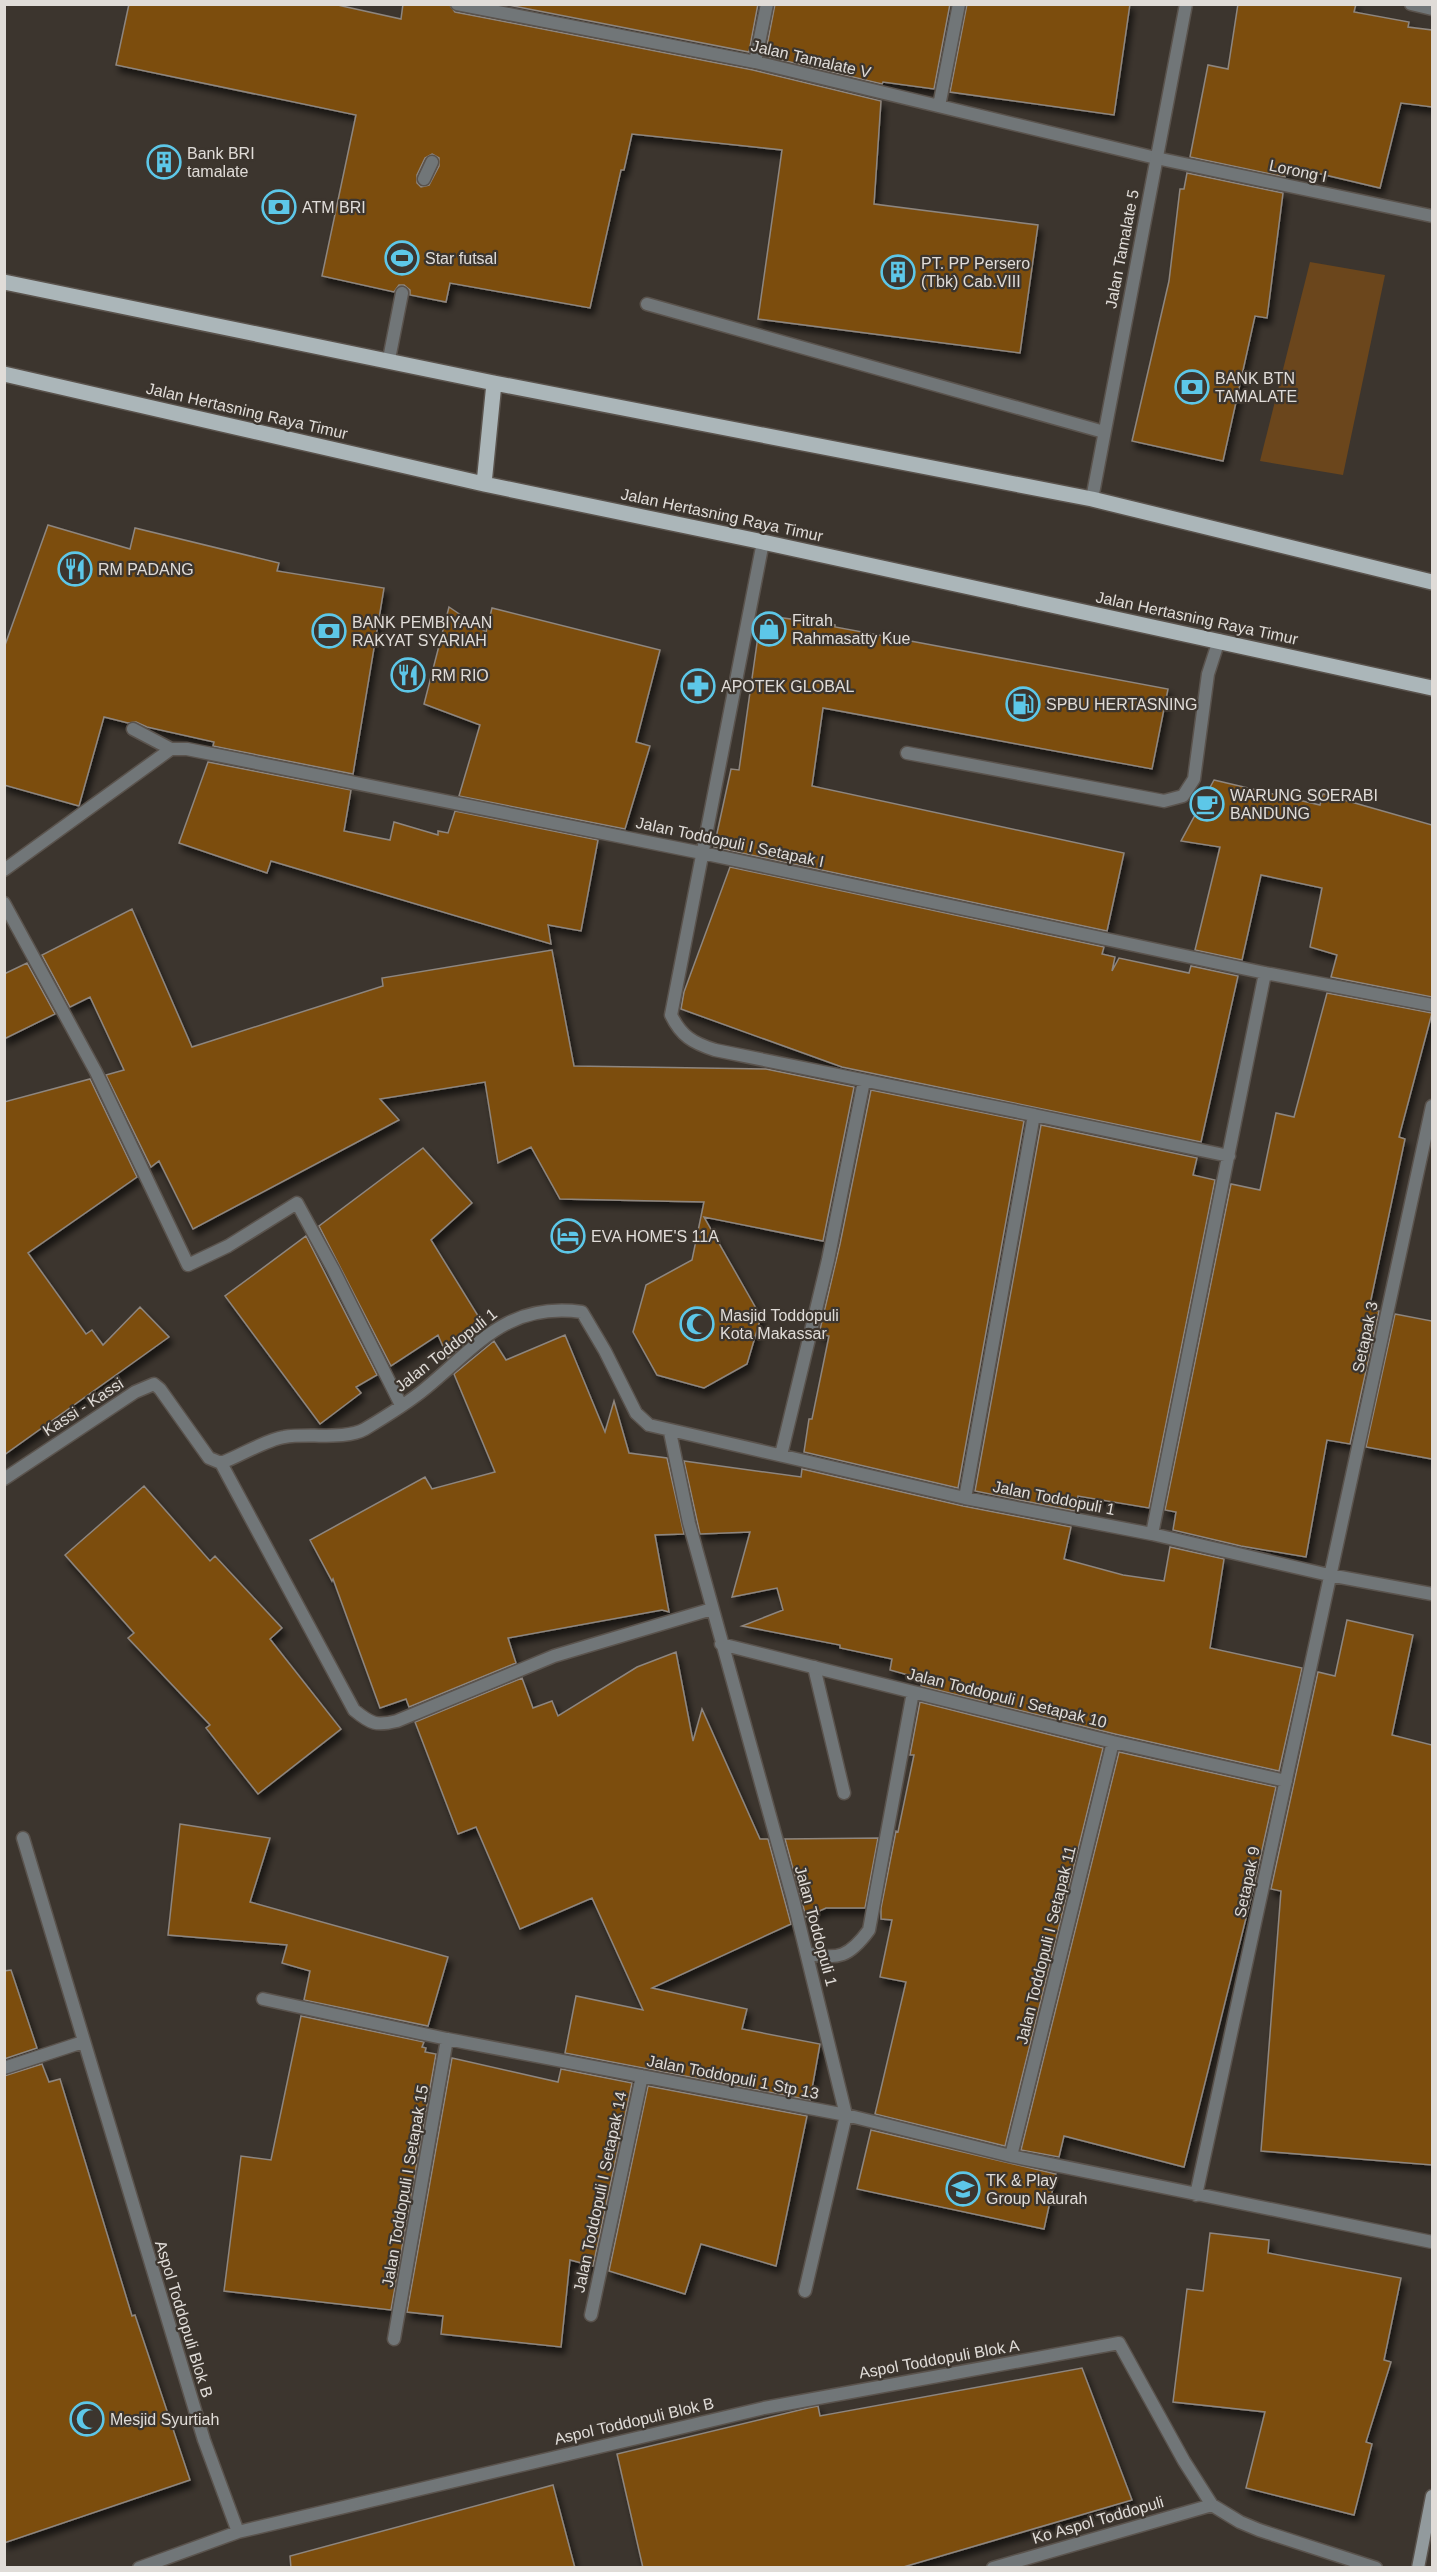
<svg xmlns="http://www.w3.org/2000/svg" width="1437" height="2572" font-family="Arial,sans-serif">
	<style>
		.green { fill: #6b461c }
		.building { fill: #7b4d0e; stroke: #8e867f; stroke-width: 1.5; fill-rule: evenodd; filter: url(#shadow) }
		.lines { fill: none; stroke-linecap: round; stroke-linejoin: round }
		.service-casing { stroke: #5a534d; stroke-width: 15 }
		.minor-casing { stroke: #5a534d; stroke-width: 15 }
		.tertiary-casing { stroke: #5a534d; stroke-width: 15 }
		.secondary-casing { stroke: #5a534d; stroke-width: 15 }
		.primary-casing { stroke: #5a534d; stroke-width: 18 }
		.service { stroke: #717678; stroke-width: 12 }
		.minor { stroke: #717678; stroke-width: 12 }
		.tertiary { stroke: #717678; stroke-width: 12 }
		.secondary { stroke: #929a9d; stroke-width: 12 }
		.primary { stroke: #abb6b9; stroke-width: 15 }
		.labels { text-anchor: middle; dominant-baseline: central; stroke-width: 4.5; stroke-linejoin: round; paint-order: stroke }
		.street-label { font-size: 16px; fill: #e0dcd8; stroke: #3c352e }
		.poi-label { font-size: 16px; fill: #e0dcd8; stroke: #3c352e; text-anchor: start }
	</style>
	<defs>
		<filter id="shadow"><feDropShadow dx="3.5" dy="6" stdDeviation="3" flood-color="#0009"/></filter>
	</defs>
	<rect width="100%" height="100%" fill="#3c352e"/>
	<!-- green -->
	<path class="green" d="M 1310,262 L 1385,275 L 1343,475 L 1260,461 Z"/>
	<!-- building -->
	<path class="building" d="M 129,4 L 333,4 L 401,19 L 403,4 L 449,4 L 455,12 L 753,70 L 881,101 L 874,204 L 1038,225 L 1020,353 L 758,319 L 782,150 L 632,134 L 624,170 L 621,170 L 590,308 L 450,283 L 446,302 L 410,295 L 410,290 L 404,285 L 399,285 L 394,292 L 322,276 L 356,115 L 116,65 ZM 432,154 L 439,158 L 439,166 L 429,185 L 421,187 L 417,183 L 417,175 L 425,158 Z
		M 503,4 L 758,4 L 749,52 Z
		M 775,4 L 950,4 L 934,89 L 883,82 L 882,84 L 765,56 Z
		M 967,4 L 1130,4 L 1114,115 L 950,92 Z
		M 1238,4 L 1356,4 L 1354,12 L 1409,22 L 1408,27 L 1432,30 L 1432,107 L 1401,103 L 1380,188 L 1287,166 L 1285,177 L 1190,157 L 1208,65 L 1228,69 Z
		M 1187,173 L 1283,193 L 1267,318 L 1255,316 L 1223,461 L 1132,441 L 1169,281 L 1180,189 L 1184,189 Z
		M 48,525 L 130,549 L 135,528 L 279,563 L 277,571 L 384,588 L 353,774 L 213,746 L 214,742 L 147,727 L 136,722 L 128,723 L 104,717 L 79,806 L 4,785 L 4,648 Z
		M 449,607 L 486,632 L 492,608 L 660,650 L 636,742 L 650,746 L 625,829 L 459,796 L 480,725 L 424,704 Z
		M 761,615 L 835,625 L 835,627 L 1168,689 L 1152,769 L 823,708 L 812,786 L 1124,853 L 1107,931 L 714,847 L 731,769 L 739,770 Z
		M 208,762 L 351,790 L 344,831 L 390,840 L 394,822 L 438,835 L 438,831 L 448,833 L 455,811 L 598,840 L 581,931 L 548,925 L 551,944 L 271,861 L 267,873 L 179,843 Z
		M 1214,780 L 1320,805 L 1323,794 L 1432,825 L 1432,997 L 1331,977 L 1337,955 L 1310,947 L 1322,888 L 1261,875 L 1242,960 L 1195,950 L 1220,847 L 1181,841 Z
		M 730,867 L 1104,947 L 1102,954 L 1115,957 L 1112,971 L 1119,958 L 1189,973 L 1191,966 L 1238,976 L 1201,1142 L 842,1067 L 681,1009 L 684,992 Z
		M 132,909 L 192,1047 L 383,986 L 382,978 L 552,950 L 574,1066 L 766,1069 L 854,1087 L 823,1241 L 704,1217 L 761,1317 L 747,1364 L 704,1388 L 657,1375 L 633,1332 L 646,1285 L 692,1260 L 704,1202 L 560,1199 L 531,1147 L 498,1163 L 485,1082 L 380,1099 L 399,1120 L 193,1229 L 159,1161 L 151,1167 L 106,1075 L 124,1070 L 90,997 L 70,1007 L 42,955 Z
		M 27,963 L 55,1014 L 4,1039 L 4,974 Z
		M 1327,993 L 1432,1013 L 1399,1137 L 1405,1139 L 1369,1309 L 1379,1311 L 1350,1444 L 1327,1440 L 1306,1557 L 1241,1546 L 1173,1530 L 1176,1512 L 1165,1510 L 1231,1184 L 1260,1190 L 1276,1113 L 1294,1117 Z
		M 90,1079 L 137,1177 L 28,1253 L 86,1334 L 92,1330 L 103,1345 L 140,1307 L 169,1337 L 4,1455 L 4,1102 Z
		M 871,1090 L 1024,1121 L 958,1488 L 804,1452 L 809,1419 L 812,1419 L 829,1336 L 819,1334 L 840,1244 Z
		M 1041,1125 L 1197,1158 L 1193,1175 L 1215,1180 L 1149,1508 L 1078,1496 L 1075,1511 L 975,1491 Z
		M 423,1148 L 472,1203 L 431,1240 L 485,1327 L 448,1358 L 438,1335 L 391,1366 L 319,1226 Z
		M 306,1236 L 377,1375 L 356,1387 L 361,1393 L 320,1424 L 225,1296 Z
		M 1395,1314 L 1432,1321 L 1432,1459 L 1366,1447 Z
		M 565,1335 L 605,1432 L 614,1401 L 629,1453 L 667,1458 L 684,1534 L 655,1535 L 669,1612 L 662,1610 L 508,1638 L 516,1663 L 409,1707 L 406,1699 L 380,1708 L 333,1579 L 332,1581 L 310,1540 L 425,1477 L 432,1489 L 495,1472 L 454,1374 L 494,1341 L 506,1360 Z
		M 684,1461 L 801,1477 L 802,1469 L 963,1506 L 1071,1527 L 1064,1559 L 1123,1575 L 1164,1581 L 1170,1547 L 1224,1559 L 1210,1648 L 1302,1668 L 1279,1771 L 1115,1734 L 921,1686 L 923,1679 L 890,1670 L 892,1659 L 840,1648 L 840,1645 L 742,1626 L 783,1610 L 777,1588 L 732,1597 L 750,1532 L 700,1534 Z
		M 144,1486 L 210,1561 L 215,1556 L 282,1628 L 270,1639 L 341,1729 L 258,1794 L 206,1728 L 210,1725 L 128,1638 L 134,1633 L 65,1555 Z
		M 1347,1620 L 1413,1635 L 1392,1735 L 1432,1745 L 1432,2165 L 1261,2151 L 1281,1891 L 1271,1889 L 1318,1672 L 1335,1676 Z
		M 676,1652 L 693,1741 L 702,1709 L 760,1839 L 768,1839 L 791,1924 L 652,1988 L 747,2009 L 742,2029 L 820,2044 L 810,2100 L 565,2053 L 576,1996 L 643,2010 L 592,1898 L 520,1929 L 476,1827 L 458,1834 L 415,1722 L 522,1678 L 533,1708 L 552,1701 L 558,1716 L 637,1667 Z
		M 920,1702 L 1103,1748 L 1005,2146 L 875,2114 L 906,1982 L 880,1977 L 892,1920 L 881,1919 L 881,1908 L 896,1831 L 898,1832 L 914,1755 L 910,1755 Z
		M 1119,1752 L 1276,1787 L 1254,1886 L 1184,2167 L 1064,2136 L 1059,2157 L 1021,2150 Z
		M 180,1824 L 270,1838 L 250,1902 L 448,1957 L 428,2026 L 304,2000 L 310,1971 L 282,1963 L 287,1945 L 168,1935 Z
		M 878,1838 L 865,1908 L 826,1908 L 806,1917 L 785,1839 Z
		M 11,1970 L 37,2048 L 4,2059 L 4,1971 Z
		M 301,2016 L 424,2042 L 422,2047 L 426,2048 L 425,2052 L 436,2054 L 391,2310 L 224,2291 L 241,2156 L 271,2160 Z
		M 452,2058 L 558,2082 L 561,2069 L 632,2083 L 593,2266 L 570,2260 L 561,2347 L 441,2334 L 443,2316 L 407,2312 Z
		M 42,2064 L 49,2082 L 60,2079 L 132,2316 L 135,2315 L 190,2480 L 4,2543 L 4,2076 Z
		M 648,2086 L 807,2116 L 776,2266 L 701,2244 L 685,2294 L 609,2271 Z
		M 871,2130 L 1056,2174 L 1044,2229 L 857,2189 Z
		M 1210,2233 L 1269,2240 L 1268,2253 L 1401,2278 L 1384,2360 L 1391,2362 L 1366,2442 L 1372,2444 L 1354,2515 L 1246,2488 L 1265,2412 L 1173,2402 L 1187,2289 L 1203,2291 Z
		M 1082,2368 L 1132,2500 L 900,2568 L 643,2568 L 617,2454 L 808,2408 L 818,2406 L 820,2416 Z
		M 553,2485 L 575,2568 L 291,2568 L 290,2556 Z"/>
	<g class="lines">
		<!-- service casing -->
		<g class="service-casing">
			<path id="service" d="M 424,179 L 432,162
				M 389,359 L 402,293
				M 907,753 L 1164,801 L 1183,796 L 1194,779 L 1208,674 L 1219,640
				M 814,1667 L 844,1793"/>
		</g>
		<!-- minor casing -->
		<g class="minor-casing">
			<path id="minor" d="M 457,4 L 755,62 L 1156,158 L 1432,216
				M 1411,4 L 1432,9
				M 755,62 L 767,4
				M 939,106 L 959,4
				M 647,304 L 1104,432
				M 763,542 L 671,1015 C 681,1036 693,1043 715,1050 L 1034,1115 L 965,1498
				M 133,729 L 171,749
				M 4,870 L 171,749 L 187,749 L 702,853 L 1265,973 L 1432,1005
				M 4,903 L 96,1072 L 188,1265 L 228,1246 L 297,1203 L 333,1269 L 401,1405
				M 1034,1115 L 1229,1156
				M 670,1432 L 689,1523 L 793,1899 L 846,2115 L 805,2291
				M 781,1455 L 828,1260 L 864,1081
				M 221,1463 C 240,1456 265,1440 284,1437 C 306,1433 346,1440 365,1429 C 385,1417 408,1403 426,1388 C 478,1345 507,1302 582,1312 L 605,1351 L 636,1413 L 649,1425 L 965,1498 L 1152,1534 L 1329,1575 L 1432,1594
				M 221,1463 L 354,1710 C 371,1724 376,1726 397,1721 L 554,1656 L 712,1609
				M 4,1479 L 135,1392 L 154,1384 L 160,1389 L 209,1458 L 221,1463
				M 1152,1534 L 1265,973
				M 721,1644 L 1113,1742 L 1286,1781
				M 23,1838 L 204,2440 L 238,2532
				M 807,1953 C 838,1961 850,1956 869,1930 L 913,1692
				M 263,1999 L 447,2039 L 846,2115 L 1011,2156 L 1432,2242
				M 4,2068 L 83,2042
				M 1011,2156 L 1113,1742
				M 1196,2195 L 1432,1106
				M 591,2315 L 642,2076
				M 394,2339 L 447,2039
				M 139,2568 L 238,2532 L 764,2408 L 1119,2343 L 1184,2461 L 1212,2505 L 1240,2522 L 1259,2530 L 1376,2568
				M 993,2568 L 1212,2505"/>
		</g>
		<!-- tertiary casing -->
		<g class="tertiary-casing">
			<path id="tertiary" d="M 1092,499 L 1186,4"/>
		</g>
		<!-- secondary casing -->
		<g class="secondary-casing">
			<path id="secondary" d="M 1418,2568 L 1432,2496"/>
		</g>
		<!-- primary casing -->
		<g class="primary-casing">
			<path id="primary" d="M 4,282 L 494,383 L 1092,499 L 1432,582
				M 4,374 L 484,484 L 763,542 L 1432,688
				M 484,484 L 494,383"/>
		</g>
		<!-- service -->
		<use href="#service" class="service"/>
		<!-- minor -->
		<use href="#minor" class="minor"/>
		<!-- tertiary -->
		<use href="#tertiary" class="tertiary"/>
		<!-- secondary -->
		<use href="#secondary" class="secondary"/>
		<!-- primary -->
		<use href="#primary" class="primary"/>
	</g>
	<!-- icons -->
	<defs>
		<g id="building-ring" transform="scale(1.725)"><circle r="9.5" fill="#3c352e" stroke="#5dc7e8" stroke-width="1.5"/><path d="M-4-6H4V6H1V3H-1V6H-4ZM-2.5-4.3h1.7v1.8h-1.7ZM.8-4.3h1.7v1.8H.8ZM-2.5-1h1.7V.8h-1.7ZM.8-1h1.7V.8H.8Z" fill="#5dc7e8"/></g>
		<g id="bank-ring" transform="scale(1.725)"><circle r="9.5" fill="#3c352e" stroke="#5dc7e8" stroke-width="1.5"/><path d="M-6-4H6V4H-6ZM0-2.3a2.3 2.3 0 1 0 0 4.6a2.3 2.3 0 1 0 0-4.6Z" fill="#5dc7e8"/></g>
		<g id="stadium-ring" transform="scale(1.725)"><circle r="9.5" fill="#3c352e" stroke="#5dc7e8" stroke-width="1.5"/><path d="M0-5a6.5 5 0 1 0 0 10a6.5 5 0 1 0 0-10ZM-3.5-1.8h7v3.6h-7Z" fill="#5dc7e8"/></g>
		<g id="restaurant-ring" transform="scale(1.725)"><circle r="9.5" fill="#3c352e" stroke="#5dc7e8" stroke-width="1.5"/><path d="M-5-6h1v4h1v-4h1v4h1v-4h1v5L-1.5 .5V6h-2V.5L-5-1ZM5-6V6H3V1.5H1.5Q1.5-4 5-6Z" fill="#5dc7e8"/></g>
		<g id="shop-ring" transform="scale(1.725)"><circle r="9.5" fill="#3c352e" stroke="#5dc7e8" stroke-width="1.5"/><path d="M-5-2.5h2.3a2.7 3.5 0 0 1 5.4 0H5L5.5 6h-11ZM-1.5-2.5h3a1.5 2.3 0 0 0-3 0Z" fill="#5dc7e8"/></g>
		<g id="pharmacy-ring" transform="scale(1.725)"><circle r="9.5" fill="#3c352e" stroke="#5dc7e8" stroke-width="1.5"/><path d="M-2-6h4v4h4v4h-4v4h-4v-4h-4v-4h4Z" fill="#5dc7e8"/></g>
		<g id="fuel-ring" transform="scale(1.725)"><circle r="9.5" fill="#3c352e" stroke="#5dc7e8" stroke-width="1.5"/><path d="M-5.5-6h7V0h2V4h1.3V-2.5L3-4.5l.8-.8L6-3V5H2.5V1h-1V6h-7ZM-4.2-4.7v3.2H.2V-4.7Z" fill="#5dc7e8"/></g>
		<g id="cafe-ring" transform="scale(1.725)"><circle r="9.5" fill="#3c352e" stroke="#5dc7e8" stroke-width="1.5"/><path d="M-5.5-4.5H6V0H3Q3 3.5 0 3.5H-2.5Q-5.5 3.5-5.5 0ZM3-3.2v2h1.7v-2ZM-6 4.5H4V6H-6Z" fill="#5dc7e8"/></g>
		<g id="hotel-ring" transform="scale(1.725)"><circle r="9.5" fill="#3c352e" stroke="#5dc7e8" stroke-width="1.5"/><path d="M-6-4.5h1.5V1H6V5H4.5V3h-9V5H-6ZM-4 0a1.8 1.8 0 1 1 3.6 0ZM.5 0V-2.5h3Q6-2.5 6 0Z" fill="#5dc7e8"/></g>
		<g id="mosque-ring" transform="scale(1.725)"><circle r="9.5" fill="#3c352e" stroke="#5dc7e8" stroke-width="1.5"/><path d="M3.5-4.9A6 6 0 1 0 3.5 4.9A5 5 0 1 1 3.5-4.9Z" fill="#5dc7e8"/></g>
		<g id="school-ring" transform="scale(1.725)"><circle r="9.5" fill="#3c352e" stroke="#5dc7e8" stroke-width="1.5"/><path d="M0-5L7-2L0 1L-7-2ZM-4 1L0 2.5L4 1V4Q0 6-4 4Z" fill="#5dc7e8"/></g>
	</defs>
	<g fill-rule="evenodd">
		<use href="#building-ring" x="164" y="162"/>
		<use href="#bank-ring" x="279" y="207"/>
		<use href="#stadium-ring" x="402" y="258"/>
		<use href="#building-ring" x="898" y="272"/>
		<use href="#bank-ring" x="1192" y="387"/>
		<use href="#restaurant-ring" x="75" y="569"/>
		<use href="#shop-ring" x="769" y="629"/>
		<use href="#bank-ring" x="329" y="631"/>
		<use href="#restaurant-ring" x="408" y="675"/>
		<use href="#pharmacy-ring" x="698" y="686"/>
		<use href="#fuel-ring" x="1023" y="704"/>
		<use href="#cafe-ring" x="1207" y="804"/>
		<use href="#hotel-ring" x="568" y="1236"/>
		<use href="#mosque-ring" x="697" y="1324"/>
		<use href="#school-ring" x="963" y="2189"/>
		<use href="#mosque-ring" x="87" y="2419"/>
	</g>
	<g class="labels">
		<!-- street labels -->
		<g class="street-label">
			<text transform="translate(811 59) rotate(13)">Jalan Tamalate V</text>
			<text transform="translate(1298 171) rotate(12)">Lorong I</text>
			<text transform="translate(1122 249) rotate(-79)">Jalan Tamalate 5</text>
			<text transform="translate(247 411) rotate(13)">Jalan Hertasning Raya Timur</text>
			<text transform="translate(722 515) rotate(12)">Jalan Hertasning Raya Timur</text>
			<text transform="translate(1197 618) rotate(12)">Jalan Hertasning Raya Timur</text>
			<text transform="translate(730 842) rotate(12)">Jalan Toddopuli I Setapak I</text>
			<text transform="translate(1365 1337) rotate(-78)">Setapak 3</text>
			<text transform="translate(446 1350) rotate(-38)">Jalan Toddopuli 1</text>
			<text transform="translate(83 1407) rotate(-33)">Kassi - Kassi</text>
			<text transform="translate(1054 1498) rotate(11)">Jalan Toddopuli 1</text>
			<text transform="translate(1007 1698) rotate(14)">Jalan Toddopuli I Setapak 10</text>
			<text transform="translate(1247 1882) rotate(-78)">Setapak 9</text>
			<text transform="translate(816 1926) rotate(75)">Jalan Toddopuli 1</text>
			<text transform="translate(1046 1945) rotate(-76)">Jalan Toddopuli I Setapak 11</text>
			<text transform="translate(733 2077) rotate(11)">Jalan Toddopuli 1 Stp 13</text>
			<text transform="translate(405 2186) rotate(-80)">Jalan Toddopuli I Setapak 15</text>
			<text transform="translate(600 2192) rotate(-78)">Jalan Toddopuli I Setapak 14</text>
			<text transform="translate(184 2319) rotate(73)">Aspol Toddopuli Blok B</text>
			<text transform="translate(939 2359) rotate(-10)">Aspol Toddopuli Blok A</text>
			<text transform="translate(634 2421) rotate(-13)">Aspol Toddopuli Blok B</text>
			<text transform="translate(1098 2520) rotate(-16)">Ko Aspol Toddopuli</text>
		</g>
		<!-- poi labels -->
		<g class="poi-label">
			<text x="187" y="153">Bank BRI<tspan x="187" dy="18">tamalate</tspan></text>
			<text x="302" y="207">ATM BRI</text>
			<text x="425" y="258">Star futsal</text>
			<text x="921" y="263">PT. PP Persero<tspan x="921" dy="18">(Tbk) Cab.VIII</tspan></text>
			<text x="1215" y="378">BANK BTN<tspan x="1215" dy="18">TAMALATE</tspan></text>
			<text x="98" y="569">RM PADANG</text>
			<text x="792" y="620">Fitrah<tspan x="792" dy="18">Rahmasatty Kue</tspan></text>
			<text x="352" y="622">BANK PEMBIYAAN<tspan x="352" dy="18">RAKYAT SYARIAH</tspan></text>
			<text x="431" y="675">RM RIO</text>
			<text x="721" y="686">APOTEK GLOBAL</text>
			<text x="1046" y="704">SPBU HERTASNING</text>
			<text x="1230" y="795">WARUNG SOERABI<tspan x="1230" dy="18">BANDUNG</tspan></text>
			<text x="591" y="1236">EVA HOME'S 11A</text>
			<text x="720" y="1315">Masjid Toddopuli<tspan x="720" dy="18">Kota Makassar</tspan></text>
			<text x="986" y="2180">TK &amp; Play<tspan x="986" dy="18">Group Naurah</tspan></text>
			<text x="110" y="2419">Mesjid Syurtiah</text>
		</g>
	</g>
	<!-- border -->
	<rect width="1437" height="2572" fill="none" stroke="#e0dcd8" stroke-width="12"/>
</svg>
